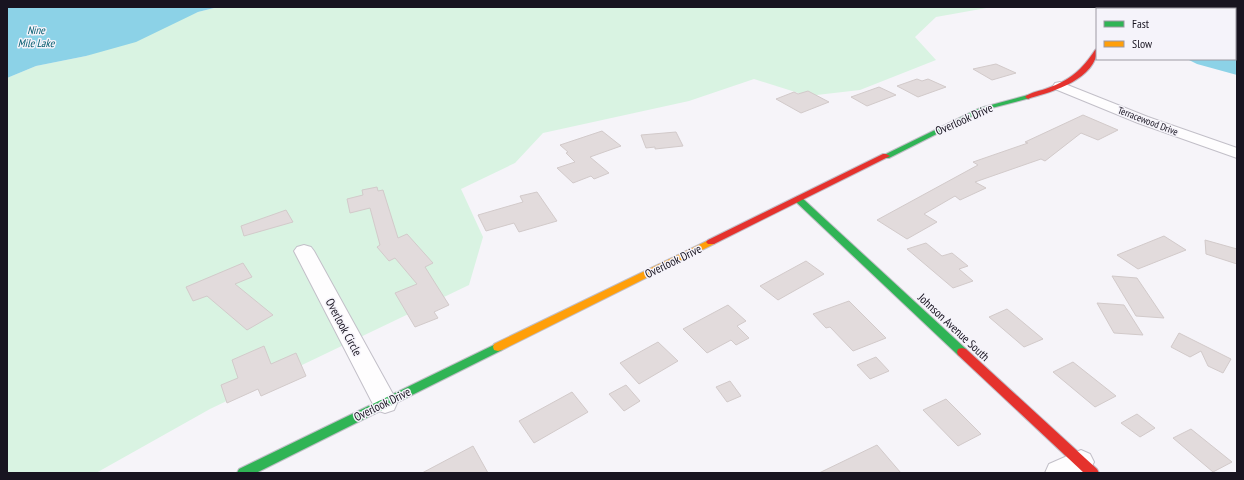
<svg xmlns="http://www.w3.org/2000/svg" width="1244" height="480" font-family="'PT Sans Narrow',sans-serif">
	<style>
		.green { fill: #d9f3e2 }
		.water { fill: #8cd2e7 }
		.building { fill: #e2dbdc; stroke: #d2caca }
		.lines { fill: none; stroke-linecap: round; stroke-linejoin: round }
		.street-casing { stroke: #c2bfc8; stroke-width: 2 }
		.fast-casing { stroke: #c2bfc8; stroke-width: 2 }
		.slow-casing { stroke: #c2bfc8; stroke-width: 2 }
		.jam-casing { stroke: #c2bfc8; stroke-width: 2 }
		.street { fill: #fefdfe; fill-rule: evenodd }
		.fast { fill: #30b455; fill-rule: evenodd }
		.slow { fill: #ff9f0a; fill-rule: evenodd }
		.jam { fill: #e5322d; fill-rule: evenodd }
		.labels { text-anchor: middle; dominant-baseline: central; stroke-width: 3; stroke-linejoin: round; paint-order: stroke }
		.far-street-label { font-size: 10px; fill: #181420; stroke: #f5f3fa }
		.far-water-label { font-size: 11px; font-style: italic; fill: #005b6e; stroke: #f5f3fa }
		.street-label { font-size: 12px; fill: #181420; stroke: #f5f3fa }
	</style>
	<rect width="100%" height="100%" fill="#f6f4f9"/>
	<!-- green -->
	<path class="green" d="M 218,7 L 992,7 L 936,17 L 915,37 L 936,60 L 860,90 L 808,96 L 754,79 L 689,101 L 543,133 L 515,163 L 461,189 L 483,237 L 469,285 L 210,409 L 96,473 L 7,473 L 7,78 L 36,66 L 86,56 L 198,12 Z"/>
	<!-- water -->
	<path class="water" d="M 7,7 L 218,7 L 198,12 L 136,42 L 86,56 L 36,66 L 7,78 Z
		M 1235,36 L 1237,36 L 1237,75 L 1197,64 L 1187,59 L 1235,59 Z"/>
	<!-- building -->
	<path class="building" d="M 996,64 L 1016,73 L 992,80 L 973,69 Z
		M 917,79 L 922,81 L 928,79 L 946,87 L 918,97 L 897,86 Z
		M 879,87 L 896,95 L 867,106 L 851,97 Z
		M 808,91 L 829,102 L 801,113 L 776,99 L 794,92 L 798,94 Z
		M 1083,115 L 1118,130 L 1098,140 L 1081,133 L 1045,161 L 1041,159 L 975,182 L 986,188 L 960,200 L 955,196 L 924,214 L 937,222 L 907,239 L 877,220 L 978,165 L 973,162 L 1028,143 L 1025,142 Z
		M 602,131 L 621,146 L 590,157 L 609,173 L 594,179 L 591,176 L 573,183 L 557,168 L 575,162 L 566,153 L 568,152 L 560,145 Z
		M 676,132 L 683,146 L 655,149 L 655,147 L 646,148 L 641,135 Z
		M 377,187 L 378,191 L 383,190 L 398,238 L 407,234 L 433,263 L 425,267 L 449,305 L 434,312 L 438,318 L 415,327 L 395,293 L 417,284 L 395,258 L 389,261 L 377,247 L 380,245 L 370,208 L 350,213 L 347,199 L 363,195 L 362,190 Z
		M 537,192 L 557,221 L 519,232 L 514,223 L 486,231 L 478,215 L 523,202 L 520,196 Z
		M 286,210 L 293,222 L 244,236 L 241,226 Z
		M 1164,236 L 1186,250 L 1138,269 L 1117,255 Z
		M 1205,240 L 1237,249 L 1237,264 L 1206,254 Z
		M 926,243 L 942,256 L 952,253 L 968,266 L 959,269 L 973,281 L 953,288 L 907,249 Z
		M 806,261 L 824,274 L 778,300 L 760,286 Z
		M 243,263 L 252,277 L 235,284 L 273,315 L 247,330 L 207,296 L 193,301 L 186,287 Z
		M 1112,276 L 1137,278 L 1164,318 L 1136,316 Z
		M 849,301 L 886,338 L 853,351 L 830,327 L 826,328 L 813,314 Z
		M 1097,303 L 1124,305 L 1143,335 L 1114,333 Z
		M 728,305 L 746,321 L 737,326 L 749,338 L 736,345 L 731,340 L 707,353 L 683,329 Z
		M 1007,309 L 1043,339 L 1024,347 L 989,317 Z
		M 1179,333 L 1231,359 L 1223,373 L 1208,366 L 1201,351 L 1190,357 L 1171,347 Z
		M 658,342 L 678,361 L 639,384 L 620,363 Z
		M 264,346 L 271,364 L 296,353 L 306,376 L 261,396 L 258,389 L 227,403 L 221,385 L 238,378 L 232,360 Z
		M 876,357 L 889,371 L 870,379 L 857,365 Z
		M 1073,362 L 1116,396 L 1095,407 L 1053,372 Z
		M 730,381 L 741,396 L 727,402 L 716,387 Z
		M 626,385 L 640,401 L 624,411 L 609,394 Z
		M 572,392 L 588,412 L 534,443 L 519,421 Z
		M 946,399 L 981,434 L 958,446 L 923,410 Z
		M 1137,414 L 1155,428 L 1140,437 L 1121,423 Z
		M 1191,429 L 1232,462 L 1213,472 L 1173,438 Z
		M 877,445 L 901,473 L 819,473 Z
		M 473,446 L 488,473 L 422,473 Z"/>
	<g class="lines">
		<!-- street casing -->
		<g class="street-casing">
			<path id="street" d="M 1114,7 L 1127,7 L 1125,9 L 1112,9 Z
				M 1060,82 L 1148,117 L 1237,148 L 1237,158 L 1138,123 L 1055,89 L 1053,86 L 1055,83 Z
				M 304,245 L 311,247 L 314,251 L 394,396 L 397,403 L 394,410 L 385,413 L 376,410 L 294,251 L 297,247 Z
				M 1081,450 L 1090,454 L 1094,462 L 1090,470 L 1085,473 L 1045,473 L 1049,464 Z"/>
		</g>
		<!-- fast casing -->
		<g class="fast-casing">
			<path id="fast" d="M 1028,95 L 1031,97 L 1030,98 L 984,110 L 889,158 L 886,158 L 882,156 L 980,108 Z
				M 798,196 L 801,197 L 966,349 L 967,352 L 966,355 L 962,356 L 958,355 L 795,201 L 794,199 Z
				M 498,343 L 502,344 L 503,347 L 502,350 L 256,473 L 237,473 L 239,469 Z"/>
		</g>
		<!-- slow casing -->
		<g class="slow-casing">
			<path id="slow" d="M 711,239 L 714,240 L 716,242 L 714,244 L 502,350 L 498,351 L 494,350 L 493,347 L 494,344 Z"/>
		</g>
		<!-- jam casing -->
		<g class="jam-casing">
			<path id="jam" d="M 1097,49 C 1097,78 1053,92 1030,98 L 1028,99 L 1025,97 C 1030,92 1041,91 1048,88 C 1070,80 1082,70 1095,50 Z
				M 883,154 L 886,154 L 890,156 L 714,244 L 708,244 L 706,242 L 708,240 Z
				M 962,348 L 966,349 L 1097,469 L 1099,473 L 1084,473 L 958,355 L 957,352 L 958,349 Z"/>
		</g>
		<!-- street -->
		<use href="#street" class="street"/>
		<!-- fast -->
		<use href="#fast" class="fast"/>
		<!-- slow -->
		<use href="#slow" class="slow"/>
		<!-- jam -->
		<use href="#jam" class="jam"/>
	</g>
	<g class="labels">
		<!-- far-street labels -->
		<g class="far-street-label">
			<text transform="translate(1148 121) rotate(21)">Terracewood Drive</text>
		</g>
		<!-- far-water labels -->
		<g class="far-water-label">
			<text x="36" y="30">Nine<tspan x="36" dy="13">Mile Lake</tspan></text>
		</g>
		<!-- street labels -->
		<g class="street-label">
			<text transform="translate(964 119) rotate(-24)">Overlook Drive</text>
			<text transform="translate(673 261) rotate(-26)">Overlook Drive</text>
			<text transform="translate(344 327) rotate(62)">Overlook Circle</text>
			<text transform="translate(954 327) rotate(43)">Johnson Avenue South</text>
			<text transform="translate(382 404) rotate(-26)">Overlook Drive</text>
		</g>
	</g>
	<!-- border -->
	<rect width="1244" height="480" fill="none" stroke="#181420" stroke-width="16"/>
	<!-- legend -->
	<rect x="1096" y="8" width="140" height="52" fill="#f5f3fa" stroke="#9d9aa3"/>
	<rect x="1104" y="21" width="20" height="6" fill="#30b455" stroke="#9d9aa3"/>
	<text x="1132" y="28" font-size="12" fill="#181420">Fast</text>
	<rect x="1104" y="41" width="20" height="6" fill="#ff9f0a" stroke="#9d9aa3"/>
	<text x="1132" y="48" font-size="12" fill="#181420">Slow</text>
</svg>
